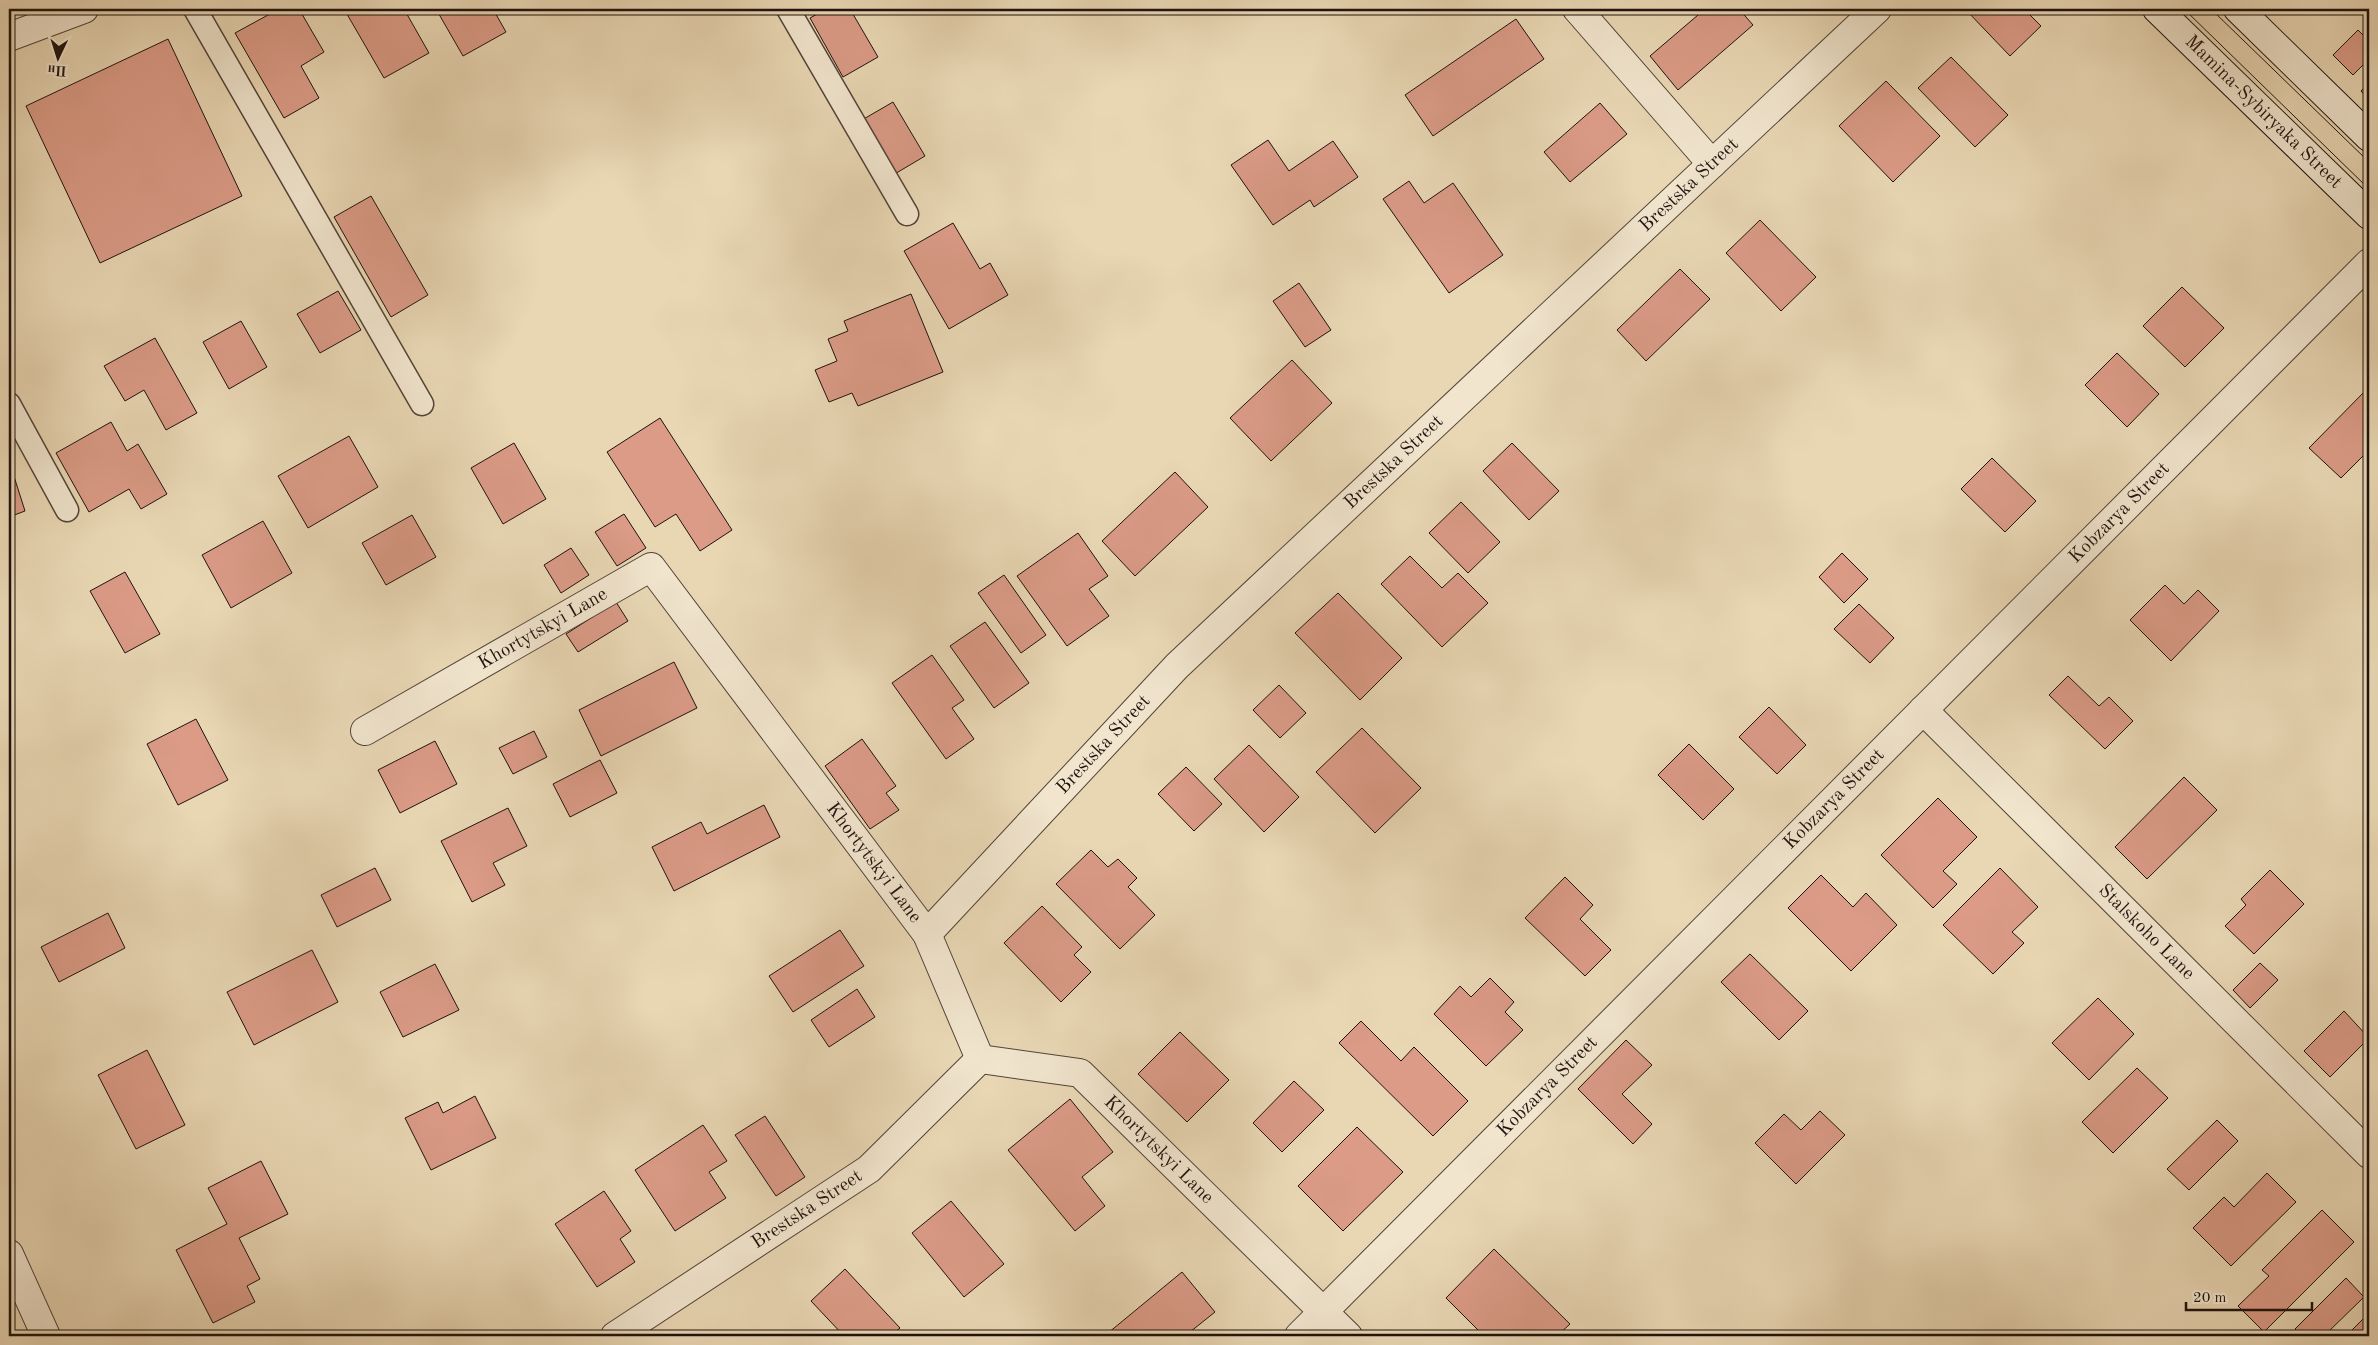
<svg xmlns="http://www.w3.org/2000/svg" width="2378" height="1345" font-family="'Old Standard TT',serif">
	<style>
		.building { fill: #db9b87; stroke: #1f120e }
		.lines { fill: none; stroke-linecap: round; stroke-linejoin: round }
		.lane-casing { stroke: #524338; stroke-width: 25 }
		.street-casing { stroke: #524338; stroke-width: 30 }
		.secondary-casing { stroke: #1f120e; stroke-width: 30 }
		.lane { stroke: #f1e5ce; stroke-width: 22 }
		.street { stroke: #f1e5ce; stroke-width: 28 }
		.secondary { stroke: #f1e5ce; stroke-width: 28 }
		.tram { stroke: #1f120e; stroke-width: 1 }
		.labels { text-anchor: middle; dominant-baseline: central; stroke-width: 4.5; stroke-linejoin: round; paint-order: stroke }
		.street-label { font-size: 19px; fill: #1f120e; stroke: #f1e5ce }
	</style>
	<rect width="100%" height="100%" fill="#e9d7b4"/>
	<filter id="stains"><feTurbulence type="fractalNoise" baseFrequency=".004" numOctaves="4"/><feColorMatrix values="0 0 0 0 .2 0 0 0 0 .09 0 0 0 0 .02 0 0 0 .5 -.17"/></filter>
	<radialGradient id="worn" r=".72"><stop offset=".6" stop-color="#630" stop-opacity="0"/><stop offset="1" stop-color="#630" stop-opacity=".3"/></radialGradient>
	<!-- building -->
	<path class="building" d="M 279,9 L 299,9 L 324,52 L 301,66 L 319,98 L 284,118 L 235,33 Z
		M 344,9 L 404,9 L 429,53 L 384,78 Z
		M 436,9 L 493,9 L 506,32 L 463,56 Z
		M 826,9 L 850,9 L 878,57 L 843,77 L 810,18 Z
		M 1406,9 L 1418,9 L 1411,15 Z
		M 1705,9 L 1739,9 L 1753,25 L 1678,90 L 1650,56 Z
		M 1967,9 L 2024,9 L 2041,26 L 2010,56 L 1966,10 Z
		M 1516,19 L 1544,59 L 1433,136 L 1405,95 Z
		M 2358,30 L 2369,41 L 2369,59 L 2353,75 L 2333,55 Z
		M 168,39 L 242,196 L 100,263 L 26,106 Z
		M 1951,57 L 2008,115 L 1975,147 L 1918,88 Z
		M 1886,81 L 1940,136 L 1893,182 L 1839,126 Z
		M 2369,83 L 2369,100 L 2361,91 Z
		M 893,102 L 925,156 L 893,175 L 862,120 Z
		M 1600,103 L 1627,134 L 1570,182 L 1544,152 Z
		M 1268,140 L 1289,171 L 1333,141 L 1358,177 L 1314,207 L 1310,200 L 1273,225 L 1231,165 Z
		M 1409,181 L 1424,203 L 1453,183 L 1503,255 L 1449,293 L 1383,199 Z
		M 371,196 L 428,295 L 391,317 L 334,217 Z
		M 1760,220 L 1816,277 L 1781,311 L 1726,253 Z
		M 953,223 L 980,269 L 990,263 L 1008,295 L 949,329 L 904,251 Z
		M 1680,269 L 1710,299 L 1646,361 L 1617,330 Z
		M 1299,283 L 1331,330 L 1305,347 L 1273,301 Z
		M 2182,287 L 2224,328 L 2185,367 L 2143,326 Z
		M 338,291 L 361,330 L 320,353 L 297,314 Z
		M 911,294 L 943,372 L 858,406 L 852,393 L 829,402 L 815,370 L 837,361 L 828,339 L 848,331 L 844,321 Z
		M 241,321 L 267,367 L 229,389 L 203,342 Z
		M 155,338 L 197,413 L 166,430 L 144,390 L 125,401 L 104,366 Z
		M 2117,353 L 2159,394 L 2127,427 L 2085,385 Z
		M 1292,360 L 1332,403 L 1271,461 L 1230,418 Z
		M 2366,390 L 2369,393 L 2369,450 L 2341,478 L 2309,448 Z
		M 660,418 L 732,530 L 700,551 L 676,514 L 655,527 L 607,452 Z
		M 111,422 L 127,451 L 138,444 L 167,494 L 141,509 L 129,489 L 89,512 L 56,453 Z
		M 349,436 L 378,487 L 308,528 L 278,476 Z
		M 514,443 L 546,499 L 503,524 L 471,468 Z
		M 1512,443 L 1559,491 L 1529,520 L 1483,471 Z
		M 1992,458 L 2036,501 L 2005,532 L 1961,489 Z
		M 9,467 L 11,467 L 25,511 L 9,517 Z
		M 1175,472 L 1208,507 L 1135,576 L 1102,541 Z
		M 1461,502 L 1500,542 L 1468,573 L 1429,533 Z
		M 624,514 L 646,548 L 617,566 L 595,532 Z
		M 412,515 L 436,557 L 386,585 L 362,543 Z
		M 263,521 L 292,573 L 231,608 L 202,555 Z
		M 1078,533 L 1108,576 L 1089,589 L 1109,616 L 1067,646 L 1017,576 Z
		M 571,548 L 589,575 L 561,593 L 544,565 Z
		M 1842,553 L 1868,579 L 1844,603 L 1819,577 Z
		M 1410,556 L 1442,588 L 1458,573 L 1488,603 L 1442,647 L 1381,584 Z
		M 125,572 L 160,634 L 125,653 L 90,591 Z
		M 1004,575 L 1046,635 L 1021,653 L 978,593 Z
		M 2165,585 L 2184,604 L 2198,590 L 2219,611 L 2171,661 L 2130,620 Z
		M 1338,593 L 1402,658 L 1360,700 L 1295,633 Z
		M 616,602 L 628,621 L 578,652 L 566,634 Z
		M 1859,604 L 1894,638 L 1870,663 L 1834,629 Z
		M 985,622 L 1029,683 L 994,708 L 950,646 Z
		M 932,655 L 964,700 L 952,708 L 974,739 L 946,759 L 892,683 Z
		M 674,662 L 697,708 L 601,756 L 579,710 Z
		M 2068,676 L 2099,706 L 2109,697 L 2133,721 L 2105,749 L 2049,695 Z
		M 1279,685 L 1306,713 L 1280,738 L 1253,710 Z
		M 1769,707 L 1806,745 L 1777,774 L 1739,737 Z
		M 196,719 L 228,780 L 178,805 L 147,744 Z
		M 1362,728 L 1421,788 L 1375,833 L 1316,772 Z
		M 534,731 L 547,757 L 513,774 L 499,748 Z
		M 862,739 L 896,786 L 886,793 L 899,810 L 870,829 L 825,766 Z
		M 435,741 L 457,784 L 400,813 L 378,770 Z
		M 1689,744 L 1734,789 L 1703,820 L 1658,775 Z
		M 1249,745 L 1299,797 L 1264,832 L 1214,779 Z
		M 600,760 L 617,793 L 570,817 L 553,784 Z
		M 1186,767 L 1222,804 L 1194,831 L 1158,794 Z
		M 2184,777 L 2217,810 L 2147,879 L 2115,847 Z
		M 1938,798 L 1977,837 L 1943,871 L 1957,884 L 1933,908 L 1881,855 Z
		M 764,805 L 780,837 L 674,891 L 652,847 L 701,822 L 707,834 Z
		M 508,808 L 527,846 L 493,863 L 505,885 L 472,902 L 441,841 Z
		M 1091,850 L 1108,867 L 1118,859 L 1137,878 L 1128,887 L 1155,915 L 1120,949 L 1056,884 Z
		M 375,868 L 391,900 L 337,927 L 321,895 Z
		M 2000,868 L 2038,907 L 2012,932 L 2024,943 L 1993,974 L 1943,925 Z
		M 2270,870 L 2304,904 L 2254,954 L 2225,926 L 2246,905 L 2241,899 Z
		M 1821,875 L 1853,907 L 1866,893 L 1897,925 L 1851,971 L 1788,908 Z
		M 1565,877 L 1593,905 L 1580,919 L 1611,950 L 1585,976 L 1525,918 Z
		M 1042,906 L 1082,947 L 1074,955 L 1091,972 L 1061,1002 L 1004,943 Z
		M 108,913 L 125,948 L 59,982 L 41,947 Z
		M 840,930 L 864,966 L 793,1012 L 769,976 Z
		M 312,950 L 338,1002 L 254,1045 L 227,992 Z
		M 1750,954 L 1808,1011 L 1779,1040 L 1721,982 Z
		M 2260,963 L 2278,980 L 2250,1008 L 2233,990 Z
		M 435,964 L 459,1010 L 403,1037 L 380,992 Z
		M 1490,978 L 1514,1002 L 1505,1012 L 1523,1030 L 1486,1066 L 1434,1014 L 1460,986 L 1471,997 Z
		M 857,989 L 875,1017 L 829,1047 L 811,1020 Z
		M 2098,998 L 2134,1034 L 2089,1080 L 2052,1043 Z
		M 2344,1011 L 2369,1038 L 2330,1077 L 2304,1051 Z
		M 1361,1021 L 1401,1061 L 1414,1047 L 1468,1101 L 1433,1136 L 1339,1043 Z
		M 1180,1032 L 1229,1080 L 1187,1122 L 1138,1074 Z
		M 1626,1040 L 1652,1065 L 1622,1094 L 1652,1124 L 1633,1144 L 1578,1089 Z
		M 147,1050 L 185,1125 L 136,1149 L 98,1075 Z
		M 2137,1068 L 2168,1098 L 2113,1153 L 2082,1122 Z
		M 1294,1081 L 1324,1110 L 1282,1152 L 1253,1123 Z
		M 475,1096 L 496,1138 L 431,1170 L 405,1118 L 438,1102 L 443,1113 Z
		M 1070,1099 L 1113,1152 L 1082,1177 L 1105,1206 L 1075,1231 L 1008,1150 Z
		M 1820,1111 L 1845,1135 L 1796,1184 L 1755,1143 L 1784,1114 L 1801,1130 Z
		M 765,1116 L 805,1177 L 776,1196 L 735,1135 Z
		M 2217,1120 L 2238,1141 L 2189,1190 L 2167,1169 Z
		M 703,1125 L 727,1161 L 709,1172 L 726,1198 L 675,1231 L 635,1170 Z
		M 1357,1127 L 1403,1172 L 1343,1231 L 1298,1186 Z
		M 261,1161 L 288,1214 L 239,1238 L 260,1279 L 247,1286 L 255,1302 L 213,1323 L 176,1250 L 227,1224 L 208,1188 Z
		M 2267,1173 L 2296,1202 L 2231,1266 L 2193,1228 L 2224,1197 L 2234,1207 Z
		M 604,1191 L 631,1231 L 620,1239 L 635,1262 L 597,1287 L 555,1224 Z
		M 951,1201 L 1004,1264 L 964,1297 L 912,1233 Z
		M 2322,1210 L 2354,1242 L 2264,1332 L 2238,1306 L 2269,1276 L 2262,1270 Z
		M 1494,1249 L 1570,1324 L 1557,1336 L 1484,1336 L 1446,1298 Z
		M 845,1269 L 900,1328 L 891,1336 L 844,1336 L 811,1301 Z
		M 1182,1272 L 1215,1312 L 1185,1336 L 1111,1336 L 1108,1333 Z
		M 2346,1278 L 2364,1297 L 2324,1336 L 2303,1336 L 2295,1329 Z
		M 2369,1313 L 2369,1336 L 2346,1336 Z"/>
	<g class="lines">
		<!-- lane casing -->
		<g class="lane-casing">
			<path id="lane" d="M 195,9 L 422,404
				M 788,9 L 907,214
				M 9,404 L 67,510"/>
		</g>
		<!-- street casing -->
		<g class="street-casing">
			<g id="street">
				<path d="M 1577,9 L 1712,164"/>
				<path d="M 9,37 L 84,9"/>
				<path id="s1" d="M 1923,710 L 2369,1154"/>
				<path id="s2" d="M 365,731 L 651,567 L 927,934 L 980,1059"/>
				<path id="s3" d="M 927,934 L 1177,666 L 1877,9"/>
				<path id="s4" d="M 980,1059 L 1080,1073 L 1348,1336"/>
				<path d="M 9,1254 L 46,1336"/>
				<path id="s5" d="M 615,1336 L 869,1169 L 980,1059"/>
				<path id="s6" d="M 1299,1336 L 2369,263"/>
			</g>
		</g>
		<!-- secondary casing -->
		<g class="secondary-casing">
			<g id="secondary">
				<path id="s7" d="M 2157,9 L 2369,215"/>
				<path d="M 2238,9 L 2369,137"/>
			</g>
		</g>
		<!-- lane -->
		<use href="#lane" class="lane"/>
		<!-- street -->
		<use href="#street" class="street"/>
		<!-- secondary -->
		<use href="#secondary" class="secondary"/>
		<!-- tram -->
		<path class="tram" d="M 2184,9 L 2369,189
			M 2211,9 L 2369,162"/>
	</g>
	<g class="labels">
		<!-- street labels -->
		<g class="street-label">
			<text stroke="none"><textPath href="#s7" startOffset="148">Mamina-Sybiryaka Street</textPath></text>
			<text stroke="none"><textPath href="#s3" startOffset="1069">Brestska Street</textPath></text>
			<text stroke="none"><textPath href="#s3" startOffset="664">Brestska Street</textPath></text>
			<text stroke="none"><textPath href="#s6" startOffset="1162">Kobzarya Street</textPath></text>
			<text stroke="none"><textPath href="#s2" startOffset="205">Khortytskyi Lane</textPath></text>
			<text stroke="none"><textPath href="#s3" startOffset="259">Brestska Street</textPath></text>
			<text stroke="none"><textPath href="#s6" startOffset="758">Kobzarya Street</textPath></text>
			<text stroke="none"><textPath href="#s2" startOffset="700">Khortytskyi Lane</textPath></text>
			<text stroke="none"><textPath href="#s1" startOffset="315">Stalskoho Lane</textPath></text>
			<text stroke="none"><textPath href="#s6" startOffset="352">Kobzarya Street</textPath></text>
			<text stroke="none"><textPath href="#s4" startOffset="211">Khortytskyi Lane</textPath></text>
			<text stroke="none"><textPath href="#s5" startOffset="230">Brestska Street</textPath></text>
		</g>
	</g>
	<!-- margin -->
	<rect width="2378" height="1345" fill="none" stroke="#e9d7b4" stroke-width="30"/>
	<rect x="10" y="10" width="2358" height="1325" fill="none" stroke="#1f120e" stroke-width="2.5"/>
	<rect x="15" y="15" width="2348" height="1315" fill="none" stroke="#1f120e"/>
	<!-- north arrow -->
	<g transform="translate(58 58) rotate(184)" stroke="#f1e5ce" stroke-width="4" paint-order="stroke">
	<path d="M0-4L9 19L0 12L-9 19Z" fill="#1f120e"/>
	<text y="-8" font-size="14" font-weight="bold" text-anchor="middle" fill="#1f120e">Пн</text>
	</g>
	<!-- scale -->
	<path d="M2186 1302v8h126v-8" fill="none" stroke="#1f120e" stroke-width="2.5"/>
	<text x="2193" y="1302" font-size="15" fill="#1f120e" stroke="#f1e5ce" stroke-width="4" paint-order="stroke">20 m</text>
	<rect width="100%" height="100%" filter="url(#stains)"/>
	<rect width="100%" height="100%" fill="url(#worn)"/>
</svg>
